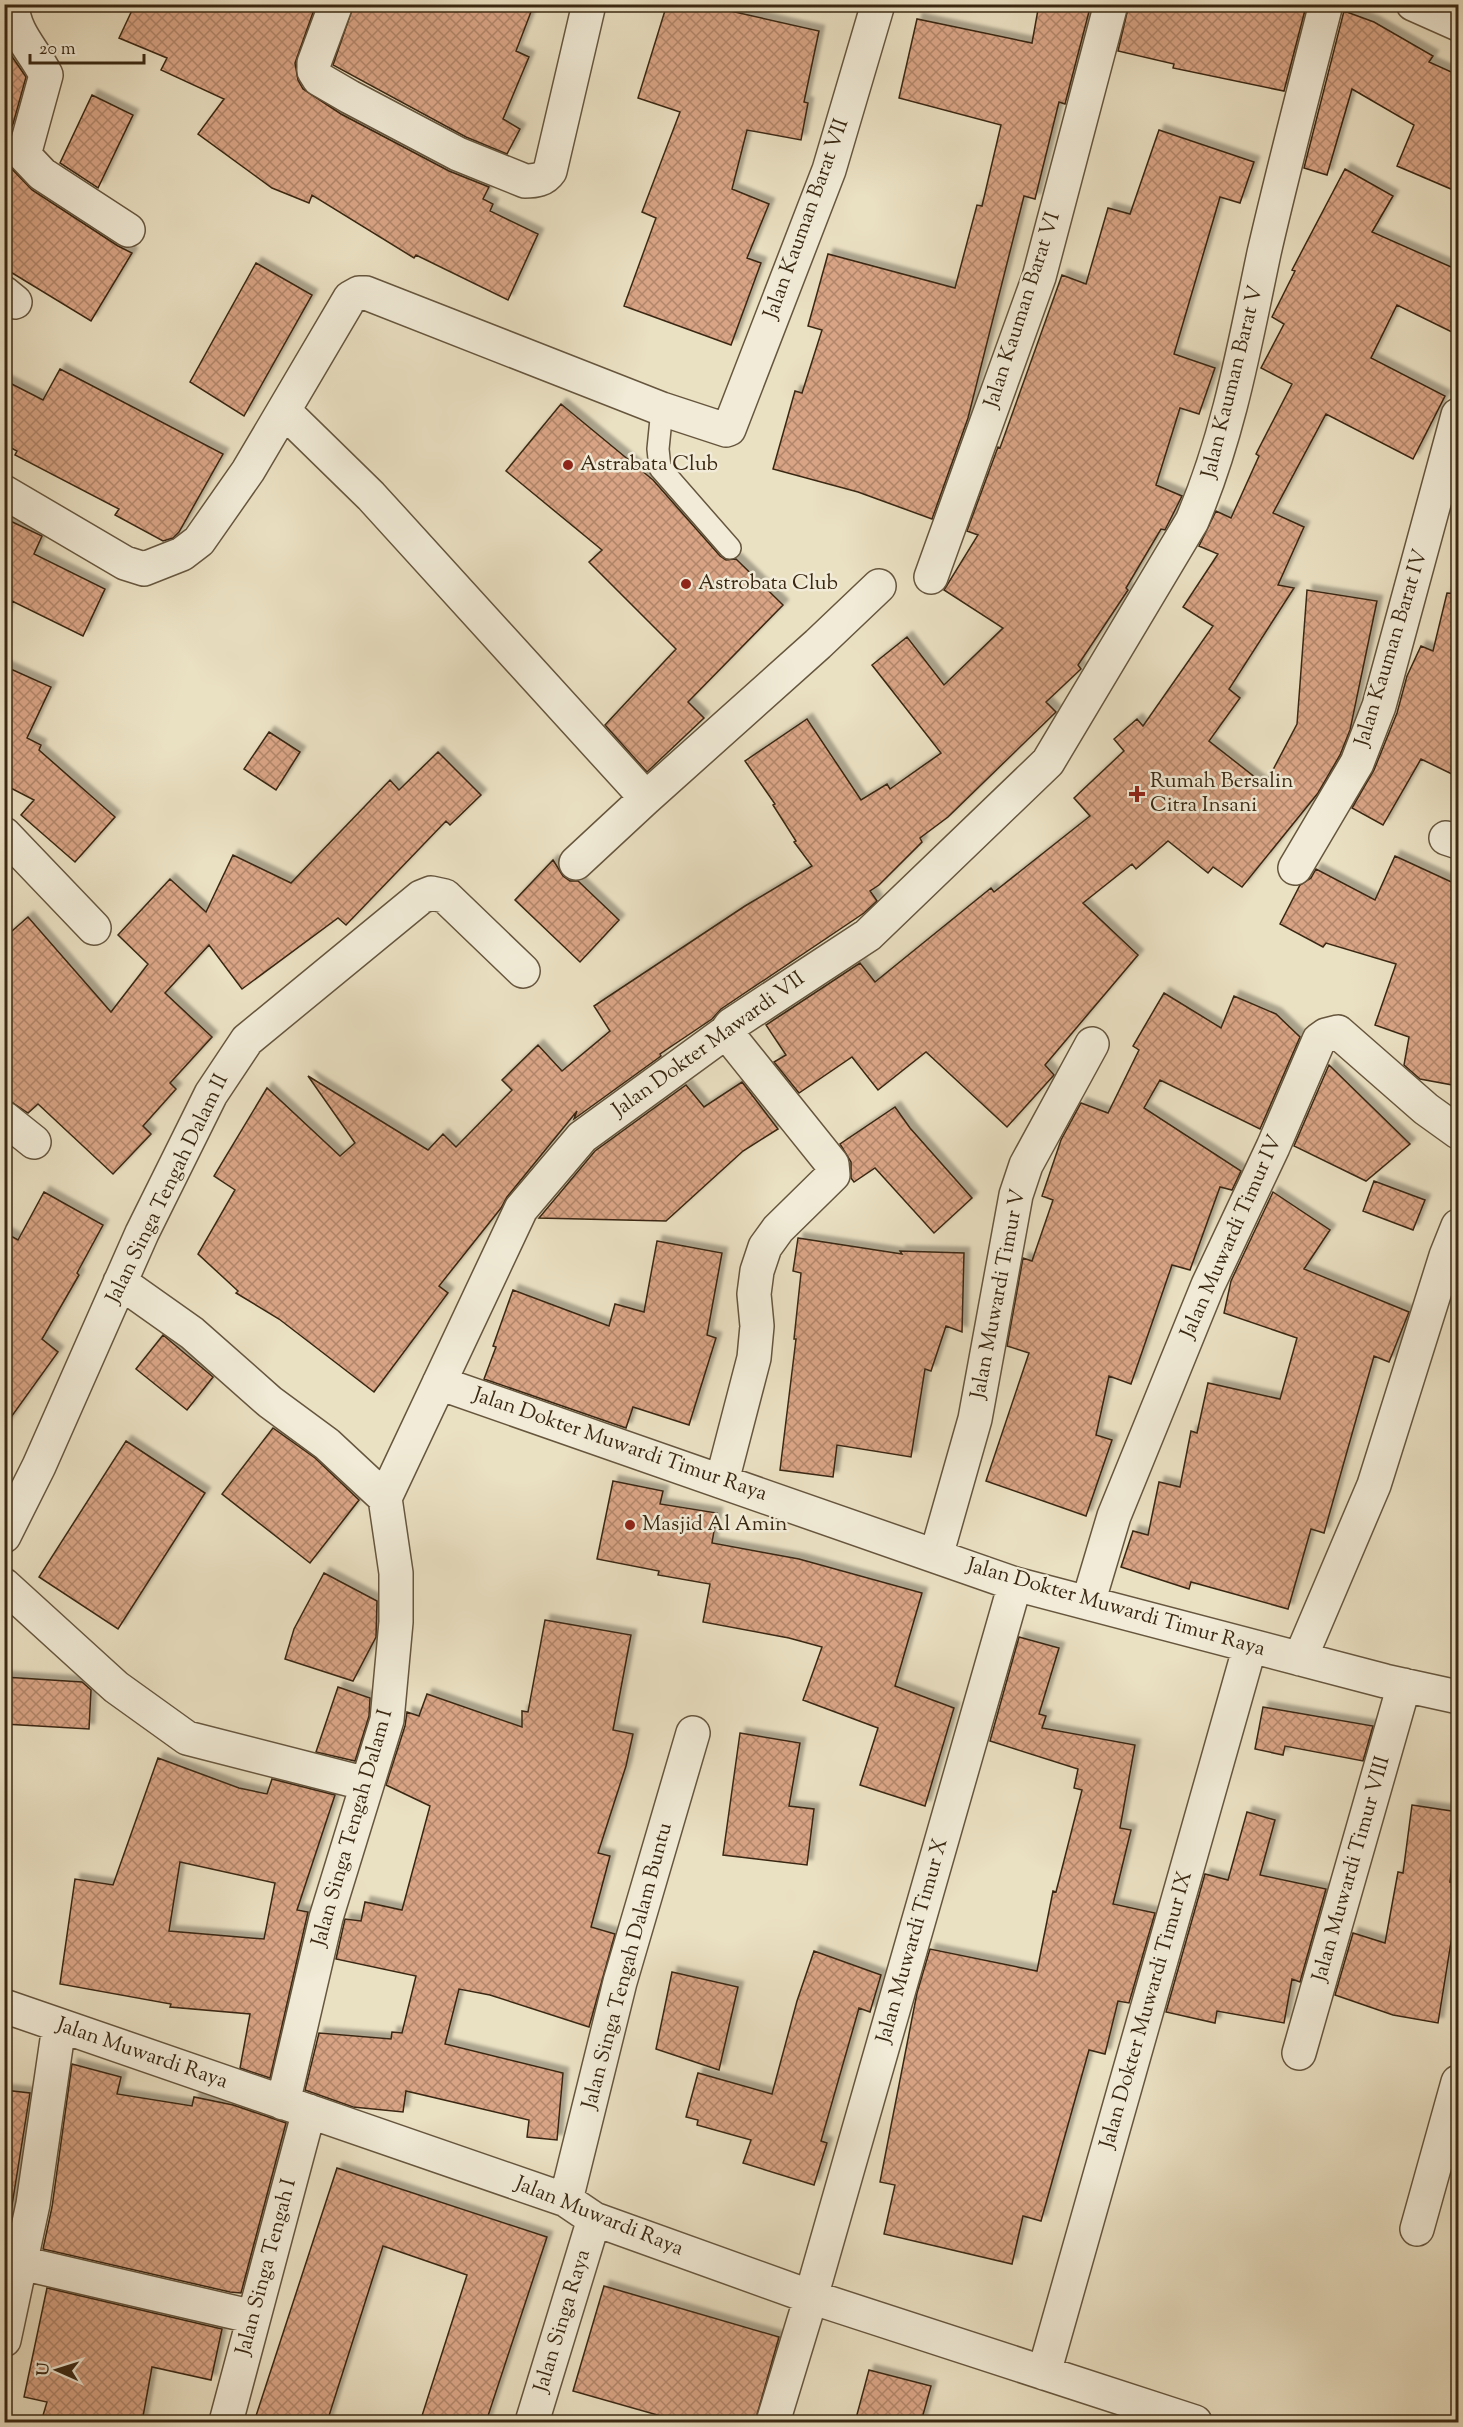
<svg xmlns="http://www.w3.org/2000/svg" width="1463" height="2427" font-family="'Sorts Mill Goudy',serif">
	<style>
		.building { fill: url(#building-cross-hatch); stroke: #3a2812; stroke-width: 1.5; fill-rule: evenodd; filter: url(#shadow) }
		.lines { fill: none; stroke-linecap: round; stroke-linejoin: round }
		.service-casing { stroke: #66563e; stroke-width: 24 }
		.minor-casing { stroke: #66563e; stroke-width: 36 }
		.service { stroke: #f1ebd7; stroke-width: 21 }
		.minor { stroke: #f1ebd7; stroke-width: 33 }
		.poi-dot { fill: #8f2418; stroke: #f1ebd7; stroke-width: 2 }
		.labels { text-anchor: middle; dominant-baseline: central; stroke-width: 5; stroke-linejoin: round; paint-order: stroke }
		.street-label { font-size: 21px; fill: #3a2812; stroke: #f1ebd7 }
		.poi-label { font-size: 21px; fill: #3a2812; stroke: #f1ebd7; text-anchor: start }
	</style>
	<defs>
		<pattern id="building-cross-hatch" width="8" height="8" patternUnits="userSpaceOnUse" patternTransform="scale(1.5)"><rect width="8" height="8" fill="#d9a485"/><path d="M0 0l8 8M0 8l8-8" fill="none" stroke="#b1866b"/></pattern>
		<filter id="shadow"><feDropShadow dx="5.5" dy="-5.5" stdDeviation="1.5" flood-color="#0004"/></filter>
	</defs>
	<rect width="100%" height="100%" fill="#eae0c2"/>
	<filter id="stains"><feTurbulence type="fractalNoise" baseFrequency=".00333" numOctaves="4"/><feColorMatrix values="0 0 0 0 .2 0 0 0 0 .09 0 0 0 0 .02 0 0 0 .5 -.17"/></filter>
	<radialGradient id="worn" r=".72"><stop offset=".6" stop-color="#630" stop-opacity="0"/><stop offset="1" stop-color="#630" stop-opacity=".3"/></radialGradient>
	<!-- building -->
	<path class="building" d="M 135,4 L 316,4 L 295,63 L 298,80 L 303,89 L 341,114 L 449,171 L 489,187 L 483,199 L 493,204 L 490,211 L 538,234 L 508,300 L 416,255 L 414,258 L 312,195 L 309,203 L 272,188 L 198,134 L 224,99 L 161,70 L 167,58 L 119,38 Z
		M 354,4 L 534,4 L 516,51 L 529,57 L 503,119 L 520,129 L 507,154 L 466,137 L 333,65 Z
		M 667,4 L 699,4 L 819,31 L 804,102 L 808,103 L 801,140 L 747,130 L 732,189 L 769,204 L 747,258 L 761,263 L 731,345 L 624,306 L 656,218 L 642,212 L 680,112 L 638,98 Z
		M 1039,4 L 1091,4 L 1065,104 L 1059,102 L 1035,199 L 1024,196 L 968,418 L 932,519 L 858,492 L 773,469 L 795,391 L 802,393 L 822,330 L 808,326 L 828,254 L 955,288 L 977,205 L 982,206 L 1001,125 L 899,98 L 917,19 L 1032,43 Z
		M 1129,4 L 1276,4 L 1305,10 L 1284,91 L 1173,68 L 1174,64 L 1118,51 Z
		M 1344,11 L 1374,22 L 1433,56 L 1429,62 L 1458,75 L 1458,192 L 1397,166 L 1414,125 L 1352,89 L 1327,175 L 1304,168 Z
		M 4,45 L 26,77 L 13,124 L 4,140 Z
		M 92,95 L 133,115 L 98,188 L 60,163 Z
		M 1159,130 L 1254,162 L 1240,203 L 1220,197 L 1174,354 L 1215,368 L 1199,414 L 1180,408 L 1156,485 L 1182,496 L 1165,530 L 1161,529 L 1126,588 L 1128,590 L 1078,665 L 1081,669 L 1046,702 L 1056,712 L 948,817 L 920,838 L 922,842 L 879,885 L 870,891 L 877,901 L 864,913 L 721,1009 L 712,1019 L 660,1054 L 661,1056 L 574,1119 L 577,1111 L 507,1197 L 501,1208 L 439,1286 L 448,1293 L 374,1392 L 279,1319 L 236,1293 L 238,1291 L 198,1254 L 235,1190 L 214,1176 L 267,1088 L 340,1156 L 355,1143 L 308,1076 L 428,1150 L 443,1134 L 456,1147 L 512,1090 L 502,1080 L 538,1045 L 562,1071 L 610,1031 L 594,1006 L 745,906 L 812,866 L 794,842 L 796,841 L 773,805 L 775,804 L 745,761 L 807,719 L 861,800 L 887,784 L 890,789 L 941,753 L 872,665 L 907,637 L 944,685 L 1003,628 L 944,590 L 978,535 L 967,531 L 998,447 L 1000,448 L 1062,275 L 1086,284 L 1108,208 L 1130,214 Z
		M 4,149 L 6,160 L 10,167 L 32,190 L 118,246 L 132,253 L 91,321 L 4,268 Z
		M 1345,169 L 1393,196 L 1372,232 L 1458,270 L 1458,335 L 1397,305 L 1371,358 L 1445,396 L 1413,459 L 1326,414 L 1273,513 L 1304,527 L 1278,585 L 1294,588 L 1229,689 L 1240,698 L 1209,741 L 1265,785 L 1297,724 L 1307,590 L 1377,601 L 1350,730 L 1340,755 L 1318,793 L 1242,887 L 1213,867 L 1208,873 L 1168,841 L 1136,869 L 1132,864 L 1083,903 L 1138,955 L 1045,1065 L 1054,1075 L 1007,1127 L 926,1052 L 878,1090 L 852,1057 L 799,1093 L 774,1062 L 786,1055 L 766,1025 L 860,963 L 875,982 L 991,888 L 994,892 L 1090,816 L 1074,798 L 1124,751 L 1114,739 L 1137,719 L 1143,726 L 1213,626 L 1183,607 L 1218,554 L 1199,546 L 1216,511 L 1231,518 L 1259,456 L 1256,454 L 1292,384 L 1261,368 L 1284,324 L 1272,317 L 1295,271 L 1292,270 Z
		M 256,263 L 312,295 L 244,416 L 190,382 Z
		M 60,369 L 223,454 L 179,532 L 173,538 L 163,541 L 115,515 L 119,509 L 15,455 L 17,451 L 4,444 L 4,380 L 43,400 Z
		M 561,404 L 653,480 L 720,556 L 726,560 L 736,559 L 783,605 L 688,702 L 704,718 L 647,772 L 605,725 L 676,649 L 589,562 L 602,550 L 506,471 Z
		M 4,518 L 42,536 L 34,554 L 105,589 L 83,636 L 12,601 L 4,618 Z
		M 1447,593 L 1458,594 L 1458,777 L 1421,759 L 1383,825 L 1352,808 L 1374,770 L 1397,713 L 1407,676 L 1421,646 L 1433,651 Z
		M 4,666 L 51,687 L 27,738 L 41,745 L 39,750 L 115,817 L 75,862 L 21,815 L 34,800 L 5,785 L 4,787 Z
		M 269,732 L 300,752 L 276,790 L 244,769 Z
		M 438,752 L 481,795 L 450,825 L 446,821 L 346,925 L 338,918 L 242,989 L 209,945 L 165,993 L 212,1037 L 170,1083 L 176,1089 L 143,1126 L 151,1134 L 113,1174 L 38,1104 L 28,1113 L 4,1097 L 4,938 L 28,917 L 111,1012 L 148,964 L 118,935 L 170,879 L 206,912 L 233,855 L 291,883 L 390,780 L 399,790 Z
		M 1395,856 L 1458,885 L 1458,1086 L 1420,1079 L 1404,1065 L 1409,1037 L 1375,1025 L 1396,964 L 1326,943 L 1323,947 L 1280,924 L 1300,885 L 1311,878 L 1316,869 L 1375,900 Z
		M 553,860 L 563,876 L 570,881 L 578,881 L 619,920 L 580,962 L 515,900 Z
		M 1164,993 L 1221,1028 L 1234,996 L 1276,1014 L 1300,1037 L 1260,1129 L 1160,1080 L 1144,1108 L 1241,1171 L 1232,1190 L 1220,1187 L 1190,1270 L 1172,1265 L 1131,1384 L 1109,1376 L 1096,1435 L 1112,1440 L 1086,1516 L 986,1481 L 1029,1353 L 1007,1346 L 1023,1258 L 1032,1261 L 1053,1200 L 1042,1196 L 1061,1140 L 1081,1103 L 1108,1113 L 1139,1050 L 1133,1046 Z
		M 1329,1065 L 1410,1144 L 1366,1181 L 1294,1146 Z
		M 742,1082 L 778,1129 L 743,1151 L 666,1221 L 539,1218 L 595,1151 L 686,1085 L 704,1107 Z
		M 895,1107 L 910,1128 L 972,1198 L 934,1233 L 875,1168 L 854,1182 L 851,1178 L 851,1162 L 840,1144 Z
		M 1374,1181 L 1425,1200 L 1413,1230 L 1363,1211 Z
		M 44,1192 L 103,1225 L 77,1273 L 79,1275 L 42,1339 L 58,1352 L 4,1427 L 4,1232 L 18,1240 Z
		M 1273,1192 L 1330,1230 L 1304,1269 L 1409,1312 L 1389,1362 L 1374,1356 L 1324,1533 L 1311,1529 L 1288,1609 L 1191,1582 L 1189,1589 L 1121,1567 L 1133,1531 L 1148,1535 L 1159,1482 L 1180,1487 L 1191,1431 L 1197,1433 L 1208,1383 L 1280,1399 L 1297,1338 L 1224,1313 L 1231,1281 Z
		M 798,1238 L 902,1254 L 900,1251 L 964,1253 L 962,1332 L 946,1326 L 931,1371 L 925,1369 L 911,1457 L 837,1445 L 833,1477 L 780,1470 L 796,1339 L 794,1339 L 801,1273 L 793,1271 Z
		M 657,1241 L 722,1253 L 707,1335 L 716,1338 L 689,1425 L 633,1407 L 626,1428 L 484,1379 L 496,1347 L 493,1346 L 513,1290 L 609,1326 L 615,1304 L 644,1312 Z
		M 163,1335 L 213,1377 L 187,1410 L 136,1369 Z
		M 273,1428 L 315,1458 L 359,1500 L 310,1563 L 222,1494 Z
		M 126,1441 L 205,1493 L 118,1629 L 39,1577 Z
		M 613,1481 L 663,1491 L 660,1504 L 717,1513 L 712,1543 L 799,1559 L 922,1593 L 895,1686 L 954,1708 L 925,1806 L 860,1785 L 878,1728 L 803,1700 L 822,1647 L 789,1638 L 703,1622 L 710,1584 L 658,1575 L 659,1571 L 597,1559 Z
		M 324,1573 L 377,1601 L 376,1637 L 353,1681 L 285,1659 L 294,1629 Z
		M 545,1620 L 631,1635 L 613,1730 L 633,1734 L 626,1766 L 598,1853 L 610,1856 L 591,1927 L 615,1934 L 589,2027 L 490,1995 L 459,1989 L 445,2044 L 563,2073 L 557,2140 L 527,2137 L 529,2120 L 406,2091 L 403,2112 L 353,2107 L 305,2090 L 319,2033 L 391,2039 L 392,2032 L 402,2033 L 416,1976 L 336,1959 L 345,1919 L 361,1921 L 365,1902 L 402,1910 L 430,1806 L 386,1785 L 405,1726 L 407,1712 L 419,1716 L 427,1694 L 522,1727 L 522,1711 L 528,1712 Z
		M 1019,1637 L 1059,1648 L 1039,1714 L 1046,1716 L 1042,1728 L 1135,1745 L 1120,1828 L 1131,1830 L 1113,1904 L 1155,1913 L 1129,2003 L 1118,2001 L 1105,2054 L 1089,2050 L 1041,2221 L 1023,2216 L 1012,2264 L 884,2234 L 895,2185 L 880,2182 L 917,1993 L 930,1949 L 1037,1971 L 1053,1891 L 1056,1892 L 1082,1790 L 1074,1788 L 1078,1769 L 990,1741 Z
		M 4,1677 L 82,1682 L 91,1690 L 89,1729 L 4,1724 Z
		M 338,1687 L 370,1698 L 369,1716 L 355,1761 L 316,1752 Z
		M 1263,1707 L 1373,1726 L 1363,1761 L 1285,1746 L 1283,1755 L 1255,1749 Z
		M 740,1733 L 800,1743 L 789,1806 L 814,1809 L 807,1865 L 723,1855 Z
		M 158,1758 L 239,1788 L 267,1794 L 272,1779 L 335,1795 L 297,1910 L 308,1912 L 270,2078 L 240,2068 L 250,2014 L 170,2007 L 171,2004 L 60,1984 L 75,1879 L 113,1885 ZM 180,1862 L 275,1883 L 264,1939 L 169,1931 Z
		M 1412,1805 L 1458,1812 L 1450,1882 L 1458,1883 L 1458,1937 L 1452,1936 L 1438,2023 L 1393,2015 L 1335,1995 L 1353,1933 L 1385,1943 L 1398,1872 L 1403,1873 Z
		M 1247,1812 L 1275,1820 L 1260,1875 L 1326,1889 L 1300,1982 L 1292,1979 L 1284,2023 L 1217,2011 L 1215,2023 L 1166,2012 L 1205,1874 L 1228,1880 Z
		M 814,1951 L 881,1975 L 870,2012 L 859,2008 L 821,2141 L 827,2143 L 814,2185 L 743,2163 L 751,2140 L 697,2125 L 698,2120 L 686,2117 L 698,2073 L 772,2094 L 797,2001 Z
		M 672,1972 L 738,1987 L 719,2070 L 656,2049 Z
		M 72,2064 L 121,2077 L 117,2094 L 192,2106 L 194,2097 L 233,2105 L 286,2123 L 241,2293 L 230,2292 L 43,2249 L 52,2207 Z
		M 4,2090 L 30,2093 L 8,2230 L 4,2229 Z
		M 337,2168 L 547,2237 L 486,2422 L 420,2422 L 467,2275 L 383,2246 L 327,2422 L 254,2422 Z
		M 604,2286 L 779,2337 L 755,2422 L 682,2422 L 573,2391 Z
		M 47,2288 L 222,2329 L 211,2380 L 152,2367 L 142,2422 L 41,2422 L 47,2402 L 24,2397 Z
		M 869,2370 L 931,2386 L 921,2422 L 855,2422 Z"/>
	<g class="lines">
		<!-- service casing -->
		<g class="service-casing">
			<path id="service" d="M 662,409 L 658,449 L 660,468 L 730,548"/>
		</g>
		<!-- minor casing -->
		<g class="minor-casing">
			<path id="minor" d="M 12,4 C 14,34 33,49 46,75 L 24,155 L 42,174 L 128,230
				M 336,4 L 314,63 L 314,71 L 319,79 L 350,97 L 458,154 L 525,181 C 535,181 544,180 550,171 L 589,4
				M 1413,4 L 1458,24
				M 4,293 L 15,302
				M 284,411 L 371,496 L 646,798 L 818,644 L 879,586
				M 4,492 L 125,563 L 144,569 L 182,554 L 199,541 L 248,471 L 350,298 L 359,293 L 366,293 L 662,409 L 726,430 L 729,429 L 829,170 L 878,4
				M 931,577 L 1039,277 L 1111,4
				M 4,834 L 94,928
				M 1446,838 L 1458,842
				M 576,863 L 646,798
				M 1295,868 L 1357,763 L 1379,706 L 1458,415
				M 4,1118 L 34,1142
				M 120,1282 L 192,1333 L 270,1402 L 327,1444 L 385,1498
				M 439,1383 L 1015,1584 L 1385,1681 L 1458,1697
				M 722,1481 L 754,1358 L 757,1326 L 754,1294 L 757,1271 L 765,1247 L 778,1229 L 833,1175 L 832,1164 L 726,1032
				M 4,1536 L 39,1466 L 142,1233 L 211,1094 L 247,1040 L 421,897 L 431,893 L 445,896 L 523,971
				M 936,1556 L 975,1419 L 1016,1195 L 1026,1165 L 1092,1044
				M 4,1585 L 116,1687 L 187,1738 L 367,1784
				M 1088,1603 L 1114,1516 L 1208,1285 L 1273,1147 L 1319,1040 L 1326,1035 L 1338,1032 L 1426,1109 L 1458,1132
				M 1300,1659 L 1374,1485 L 1446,1256 L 1458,1226
				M 4,2006 L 566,2200 L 594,2219 L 811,2297 L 1195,2422
				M 1299,2053 L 1404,1685
				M 283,2103 L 326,1918 L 387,1720 L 396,1622 L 396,1573 L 385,1498 L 521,1209 L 582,1137 L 726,1032 L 731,1025 L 868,935 L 1048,762 L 1192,521 C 1229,435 1245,343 1264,253 C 1283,170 1305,87 1326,4
				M 566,2200 L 620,1982 L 693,1733
				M 1417,2229 L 1458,2082
				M 4,2259 L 254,2317
				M 4,2340 L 33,2204 L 59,2026
				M 1044,2373 L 1250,1646
				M 226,2422 L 309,2111
				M 532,2422 L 594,2219
				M 773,2422 L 811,2297 L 1015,1584"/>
		</g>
		<!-- service -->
		<use href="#service" class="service"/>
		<!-- minor -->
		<use href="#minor" class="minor"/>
	</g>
	<!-- markers -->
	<g class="poi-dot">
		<circle cx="568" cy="465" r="6"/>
		<circle cx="686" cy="584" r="6"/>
		<path d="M1134 785h6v6h6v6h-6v6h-6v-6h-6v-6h6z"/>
		<circle cx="630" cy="1525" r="6"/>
	</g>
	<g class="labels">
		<!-- street labels -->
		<g class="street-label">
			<text transform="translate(807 219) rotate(-70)">Jalan Kauman Barat VII</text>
			<text transform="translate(1023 310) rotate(-72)">Jalan Kauman Barat VI</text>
			<text transform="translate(1233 382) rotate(-76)">Jalan Kauman Barat V</text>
			<text transform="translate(1392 648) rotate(-73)">Jalan Kauman Barat IV</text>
			<text transform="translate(709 1045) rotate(-36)">Jalan Dokter Mawardi VII</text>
			<text transform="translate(168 1189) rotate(-64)">Jalan Singa Tengah Dalam II</text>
			<text transform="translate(1232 1237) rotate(-66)">Jalan Muwardi Timur IV</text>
			<text transform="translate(999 1294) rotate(-79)">Jalan Muwardi Timur V</text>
			<text transform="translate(620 1445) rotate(19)">Jalan Dokter Muwardi Timur Raya</text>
			<text transform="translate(1116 1608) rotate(16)">Jalan Dokter Muwardi Timur Raya</text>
			<text transform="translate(353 1828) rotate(-74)">Jalan Singa Tengah Dalam I</text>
			<text transform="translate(1352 1869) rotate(-74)">Jalan Muwardi Timur VIII</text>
			<text transform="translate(913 1941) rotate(-74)">Jalan Muwardi Timur X</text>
			<text transform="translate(628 1966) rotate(-75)">Jalan Singa Tengah Dalam Buntu</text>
			<text transform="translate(1147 2010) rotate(-74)">Jalan Dokter Muwardi Timur IX</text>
			<text transform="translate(142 2054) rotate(19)">Jalan Muwardi Raya</text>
			<text transform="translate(599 2217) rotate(22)">Jalan Muwardi Raya</text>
			<text transform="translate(267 2267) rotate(-75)">Jalan Singa Tengah I</text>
			<text transform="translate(563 2321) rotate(-73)">Jalan Singa Raya</text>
		</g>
		<!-- poi labels -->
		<g class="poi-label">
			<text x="580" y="465">Astrabata Club</text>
			<text x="698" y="584">Astrobata Club</text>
			<text x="1150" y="782">Rumah Bersalin<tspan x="1150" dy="24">Citra Insani</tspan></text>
			<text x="642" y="1525">Masjid Al Amin</text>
		</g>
	</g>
	<!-- margin -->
	<rect width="1463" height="2427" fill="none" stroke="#eae0c2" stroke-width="24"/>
	<rect x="6" y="6" width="1451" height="2415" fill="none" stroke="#3a2812" stroke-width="3"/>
	<rect x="12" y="12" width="1439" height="2403" fill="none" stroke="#3a2812" stroke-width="1.5"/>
	<!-- north arrow -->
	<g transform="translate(57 2370) rotate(273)" stroke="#f1ebd7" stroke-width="4.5" paint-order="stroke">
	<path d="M0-4.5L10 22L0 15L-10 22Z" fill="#3a2812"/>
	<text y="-9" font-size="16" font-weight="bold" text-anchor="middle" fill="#3a2812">U</text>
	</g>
	<!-- scale -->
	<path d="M30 54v9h114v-9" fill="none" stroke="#3a2812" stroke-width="3"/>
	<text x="39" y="54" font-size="18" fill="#3a2812" stroke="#f1ebd7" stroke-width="4.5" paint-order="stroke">20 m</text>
	<rect width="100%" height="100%" filter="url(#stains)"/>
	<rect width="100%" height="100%" fill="url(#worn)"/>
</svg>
